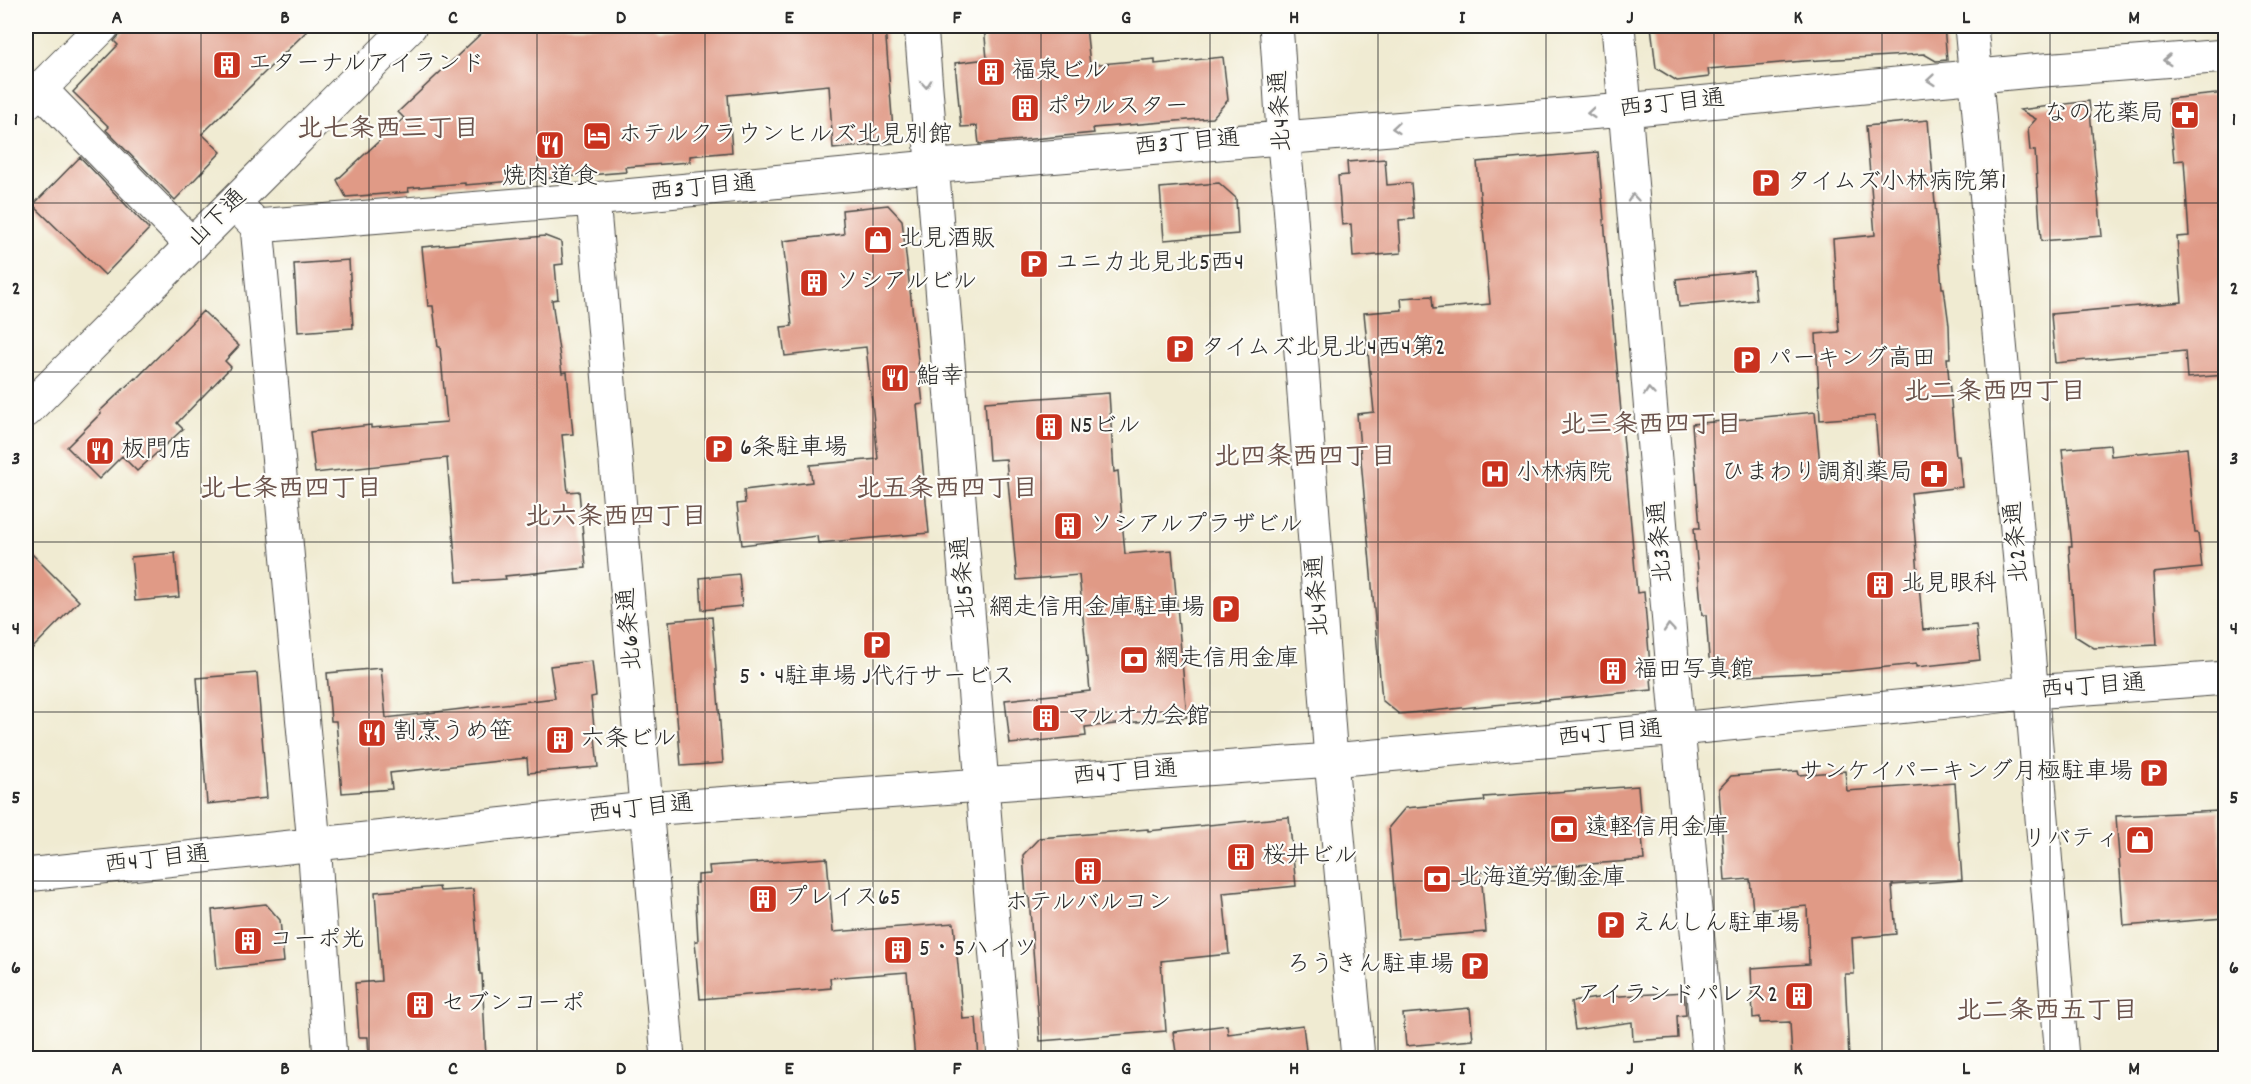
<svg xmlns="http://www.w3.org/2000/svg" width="2251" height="1084" font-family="Dekko,'Klee One',sans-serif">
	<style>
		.building { fill: #e09a86 }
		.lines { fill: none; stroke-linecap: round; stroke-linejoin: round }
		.minor-casing { stroke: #494844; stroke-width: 35 }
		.minor { stroke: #fff; stroke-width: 33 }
		.oneway { stroke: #a0a0a0 }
		.grid { fill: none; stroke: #2b2b2b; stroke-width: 1.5; stroke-opacity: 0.55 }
		.labels { text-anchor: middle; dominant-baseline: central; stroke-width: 4.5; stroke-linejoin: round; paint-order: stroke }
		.poi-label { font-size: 24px; fill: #2b2b2b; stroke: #fdfcf7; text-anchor: start }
		.street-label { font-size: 24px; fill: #2b2b2b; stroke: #fdfcf7 }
		.neighbourhood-label { font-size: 26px; font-weight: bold; fill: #6a524b; stroke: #fdfcf7 }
		.neatline { fill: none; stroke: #2b2b2b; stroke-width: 2 }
		.grid-label { font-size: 20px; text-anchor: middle; font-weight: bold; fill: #2b2b2b }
	</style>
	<rect width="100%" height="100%" fill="#fdfcf7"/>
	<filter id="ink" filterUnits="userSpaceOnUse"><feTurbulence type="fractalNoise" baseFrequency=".0167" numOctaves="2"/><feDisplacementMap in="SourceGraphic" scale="12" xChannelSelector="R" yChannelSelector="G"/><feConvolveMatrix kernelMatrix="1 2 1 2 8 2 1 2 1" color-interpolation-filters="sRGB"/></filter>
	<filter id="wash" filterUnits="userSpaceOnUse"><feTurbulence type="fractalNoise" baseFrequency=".008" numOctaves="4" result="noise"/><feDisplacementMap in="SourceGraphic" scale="24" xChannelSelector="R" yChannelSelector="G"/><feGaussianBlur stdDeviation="1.35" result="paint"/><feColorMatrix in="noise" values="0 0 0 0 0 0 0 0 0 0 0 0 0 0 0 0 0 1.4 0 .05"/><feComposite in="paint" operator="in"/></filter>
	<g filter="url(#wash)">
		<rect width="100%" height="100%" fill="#f0ebd2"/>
		<g id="blocks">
			<!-- building -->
			<path class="building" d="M 128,26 L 312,26 L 202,134 L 221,152 L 175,200 L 106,130 L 109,127 L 73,92 L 118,45 L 114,41 Z
				M 489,26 L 652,26 L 658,31 L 719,26 L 885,26 L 894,143 L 833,149 L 829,85 L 728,95 L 732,152 L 690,156 L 690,162 L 625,167 L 626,172 L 465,185 L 465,183 L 408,188 L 409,192 L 346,197 L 337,180 L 404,118 L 398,112 Z
				M 984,26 L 1086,26 L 1090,65 L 1155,59 L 1155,64 L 1223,57 L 1228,100 L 1212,118 L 1093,128 L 1094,133 L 979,144 L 977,126 L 961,127 L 955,63 L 987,59 Z
				M 1651,26 L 1944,26 L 1947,60 L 1936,61 L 1924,54 L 1804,61 L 1708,69 L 1709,77 L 1677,81 L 1656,68 Z
				M 2226,93 L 2226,375 L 2187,378 L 2185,351 L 2055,363 L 2051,314 L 2182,302 L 2177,237 L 2189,236 L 2184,160 L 2174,161 L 2168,99 Z
				M 2089,101 L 2102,236 L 2041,241 L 2035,150 L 2030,151 L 2028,128 L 2036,119 L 2020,110 Z
				M 1928,120 L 1942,288 L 1944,288 L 1949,325 L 1950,358 L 1947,358 L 1956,456 L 1959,456 L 1962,487 L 1911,493 L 1923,630 L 1976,625 L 1980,660 L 1916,667 L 1916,664 L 1849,671 L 1728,677 L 1709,658 L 1706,615 L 1702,615 L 1694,528 L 1700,528 L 1692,424 L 1815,412 L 1821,475 L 1826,474 L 1826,479 L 1880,474 L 1875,416 L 1820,420 L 1816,334 L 1839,332 L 1833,239 L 1875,235 L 1866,126 Z
				M 1598,152 L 1637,593 L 1644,592 L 1652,690 L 1399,714 L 1382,700 L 1357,414 L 1374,412 L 1364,313 L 1402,310 L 1401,298 L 1432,296 L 1433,309 L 1490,304 L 1477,162 Z
				M 80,157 L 149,229 L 105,275 L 33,205 Z
				M 1385,159 L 1387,185 L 1411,183 L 1414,219 L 1399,220 L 1401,253 L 1353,257 L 1351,224 L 1342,225 L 1338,176 L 1348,175 L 1347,162 Z
				M 1219,183 L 1236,198 L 1238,234 L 1164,240 L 1160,188 Z
				M 888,205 L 902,220 L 923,404 L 917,405 L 929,533 L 818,543 L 817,536 L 742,545 L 737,504 L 745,503 L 744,490 L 812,482 L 810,465 L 878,459 L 866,347 L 785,356 L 781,327 L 792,326 L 783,241 L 844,234 L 842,210 Z
				M 545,236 L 561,242 L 563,264 L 555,265 L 558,299 L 552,300 L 562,373 L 567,372 L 573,434 L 562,435 L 568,492 L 579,491 L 586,568 L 505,576 L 506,579 L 457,582 L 447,458 L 315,473 L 310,432 L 371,425 L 371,428 L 447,422 L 440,347 L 438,347 L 433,306 L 428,306 L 422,247 Z
				M 349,260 L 353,328 L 298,332 L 294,264 Z
				M 1753,271 L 1756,300 L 1679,307 L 1676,279 Z
				M 203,311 L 239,346 L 225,361 L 231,367 L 177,423 L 183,429 L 137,471 L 122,456 L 99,479 L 67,447 L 101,413 L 100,411 L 135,378 L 136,379 Z
				M 1109,393 L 1114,472 L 1118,471 L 1125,554 L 1172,550 L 1187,717 L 1085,727 L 1086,736 L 1010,744 L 1005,700 L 1090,691 L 1079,575 L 1017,580 L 1006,459 L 989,460 L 985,402 Z
				M 2110,445 L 2111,456 L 2187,448 L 2195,533 L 2198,533 L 2202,568 L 2153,573 L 2157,645 L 2094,648 L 2075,636 L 2069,546 L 2072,546 L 2062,449 Z
				M 26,548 L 79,601 L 26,655 Z
				M 175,553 L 179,597 L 135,601 L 131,557 Z
				M 739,574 L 742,606 L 702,610 L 700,578 Z
				M 712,617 L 723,763 L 681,766 L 669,621 Z
				M 592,661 L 596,696 L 591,697 L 598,767 L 528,773 L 527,758 L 390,773 L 392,789 L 342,793 L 336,721 L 331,721 L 327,673 L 381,668 L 386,718 L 555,698 L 550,666 Z
				M 257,673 L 267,798 L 207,804 L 197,678 Z
				M 1798,771 L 1799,775 L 1845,771 L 1847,791 L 1955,783 L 1962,880 L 1892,885 L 1896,934 L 1852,938 L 1854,974 L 1845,974 L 1849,1059 L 1792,1059 L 1790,1022 L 1760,1023 L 1760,1017 L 1753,1018 L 1751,968 L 1809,964 L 1807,906 L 1753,911 L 1750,879 L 1725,881 L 1719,789 L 1731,776 Z
				M 1638,786 L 1644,860 L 1481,872 L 1486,932 L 1398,939 L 1389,827 L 1405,808 L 1485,801 L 1484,797 Z
				M 2219,811 L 2224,918 L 2124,926 L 2116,816 Z
				M 1289,817 L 1296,886 L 1223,893 L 1229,954 L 1161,961 L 1166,1031 L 1040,1041 L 1029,897 L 1026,897 L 1023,855 L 1039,838 L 1148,829 L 1148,831 Z
				M 827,858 L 833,932 L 954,923 L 963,1019 L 976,1018 L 979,1059 L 915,1059 L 907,972 L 830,978 L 831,988 L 700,999 L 695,941 L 698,941 L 695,883 L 698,883 L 698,875 L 710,874 L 709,866 Z
				M 439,887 L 440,891 L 473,889 L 480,974 L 482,974 L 486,1059 L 369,1059 L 368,1037 L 359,1037 L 355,983 L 381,981 L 375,892 Z
				M 266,904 L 280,920 L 284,962 L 217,969 L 212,910 Z
				M 1684,992 L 1686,1015 L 1677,1016 L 1678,1038 L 1633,1041 L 1632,1022 L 1575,1030 L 1571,1002 L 1604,997 Z
				M 1470,1008 L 1473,1040 L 1406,1046 L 1403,1014 Z
				M 1227,1025 L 1228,1034 L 1303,1025 L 1307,1059 L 1177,1059 L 1173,1032 Z"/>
		</g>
	</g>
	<g filter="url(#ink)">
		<use href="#blocks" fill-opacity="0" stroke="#494844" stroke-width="1.5"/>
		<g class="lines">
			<!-- minor casing -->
			<g class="minor-casing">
				<path id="minor" d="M 921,26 L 1004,1058
					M 1276,26 C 1281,81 1281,135 1289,190 L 1331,760 L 1358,1058
					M 1618,26 L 1678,729 L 1709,1058
					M 1971,26 L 2027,638 L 2062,1058
					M 40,89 L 192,245
					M 26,103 L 103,26
					M 593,199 L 668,1058
					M 234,203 L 257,226 L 314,844 L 330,1058
					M 257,226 L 593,199 L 962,164 L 1625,110 L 2031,71 L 2226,56
					M 26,411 L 410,26
					M 26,875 L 646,809 L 1331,760 L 1678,729 L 1967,700 L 2032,692 L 2226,678"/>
			</g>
			<!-- minor -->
			<use href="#minor" class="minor"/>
		</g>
		<!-- one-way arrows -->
		<defs><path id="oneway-chevron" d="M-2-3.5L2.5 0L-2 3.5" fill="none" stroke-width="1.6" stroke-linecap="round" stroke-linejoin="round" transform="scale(1.5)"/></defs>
		<g class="oneway">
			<use href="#oneway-chevron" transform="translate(2167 60) rotate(176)"/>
			<use href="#oneway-chevron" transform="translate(1931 80) rotate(175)"/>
			<use href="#oneway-chevron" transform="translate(926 84) rotate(85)"/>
			<use href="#oneway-chevron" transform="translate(1591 113) rotate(175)"/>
			<use href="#oneway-chevron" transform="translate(1396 128) rotate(175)"/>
			<use href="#oneway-chevron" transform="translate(1633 198) rotate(-95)"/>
			<use href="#oneway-chevron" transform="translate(1649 392) rotate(-95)"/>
			<use href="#oneway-chevron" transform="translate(1669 628) rotate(-95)"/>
		</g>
	</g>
	<!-- grid -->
	<path class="grid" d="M 201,26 L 201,1058M 369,26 L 369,1058M 537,26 L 537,1058M 705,26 L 705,1058M 873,26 L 873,1058M 1041,26 L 1041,1058M 1210,26 L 1210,1058M 1378,26 L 1378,1058M 1546,26 L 1546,1058M 1714,26 L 1714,1058M 1882,26 L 1882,1058M 2050,26 L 2050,1058M 26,203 L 2226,203M 26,372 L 2226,372M 26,542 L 2226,542M 26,712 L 2226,712M 26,881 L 2226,881"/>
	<!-- icons -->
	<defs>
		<g id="building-square" transform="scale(1.5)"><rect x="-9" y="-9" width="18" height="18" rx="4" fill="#c8321e" stroke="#fdfcf7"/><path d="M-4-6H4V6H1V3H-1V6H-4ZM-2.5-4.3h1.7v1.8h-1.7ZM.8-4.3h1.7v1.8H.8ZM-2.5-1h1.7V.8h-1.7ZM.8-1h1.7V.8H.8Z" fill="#fff"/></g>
		<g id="pharmacy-square" transform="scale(1.5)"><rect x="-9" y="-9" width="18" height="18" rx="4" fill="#c8321e" stroke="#fdfcf7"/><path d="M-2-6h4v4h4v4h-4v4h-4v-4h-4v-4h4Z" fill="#fff"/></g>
		<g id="hotel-square" transform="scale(1.5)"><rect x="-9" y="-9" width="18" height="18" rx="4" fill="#c8321e" stroke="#fdfcf7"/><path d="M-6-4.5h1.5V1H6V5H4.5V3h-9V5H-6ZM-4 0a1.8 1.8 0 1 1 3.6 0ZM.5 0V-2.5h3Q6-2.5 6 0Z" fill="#fff"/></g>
		<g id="restaurant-square" transform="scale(1.5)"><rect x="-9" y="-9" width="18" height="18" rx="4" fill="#c8321e" stroke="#fdfcf7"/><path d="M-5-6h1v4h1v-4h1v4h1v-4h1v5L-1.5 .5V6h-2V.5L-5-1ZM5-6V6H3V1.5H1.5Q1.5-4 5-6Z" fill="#fff"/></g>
		<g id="parking-square" transform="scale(1.5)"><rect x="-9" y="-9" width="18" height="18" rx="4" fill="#c8321e" stroke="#fdfcf7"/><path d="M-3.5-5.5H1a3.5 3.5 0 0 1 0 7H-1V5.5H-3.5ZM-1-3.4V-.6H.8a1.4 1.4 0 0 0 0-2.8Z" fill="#fff"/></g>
		<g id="shop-square" transform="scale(1.5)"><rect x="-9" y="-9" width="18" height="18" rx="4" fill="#c8321e" stroke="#fdfcf7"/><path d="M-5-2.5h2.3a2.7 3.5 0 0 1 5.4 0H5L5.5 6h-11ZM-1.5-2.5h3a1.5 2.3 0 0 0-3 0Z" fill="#fff"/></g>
		<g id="hospital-square" transform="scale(1.5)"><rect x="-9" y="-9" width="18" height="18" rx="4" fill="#c8321e" stroke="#fdfcf7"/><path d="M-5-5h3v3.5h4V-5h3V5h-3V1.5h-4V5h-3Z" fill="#fff"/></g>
		<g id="bank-square" transform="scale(1.5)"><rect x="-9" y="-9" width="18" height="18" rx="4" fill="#c8321e" stroke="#fdfcf7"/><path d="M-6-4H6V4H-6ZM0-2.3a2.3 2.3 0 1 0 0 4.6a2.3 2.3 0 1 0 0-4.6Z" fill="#fff"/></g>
	</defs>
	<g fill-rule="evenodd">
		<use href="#building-square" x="227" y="65"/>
		<use href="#building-square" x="991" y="72"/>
		<use href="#building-square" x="1025" y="108"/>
		<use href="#pharmacy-square" x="2185" y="115"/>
		<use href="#hotel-square" x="597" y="136"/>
		<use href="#restaurant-square" x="550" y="145"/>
		<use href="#parking-square" x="1766" y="183"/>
		<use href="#shop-square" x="878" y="240"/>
		<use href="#parking-square" x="1034" y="264"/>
		<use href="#building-square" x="814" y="283"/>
		<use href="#parking-square" x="1180" y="349"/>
		<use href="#parking-square" x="1747" y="360"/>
		<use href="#restaurant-square" x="895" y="378"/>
		<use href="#building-square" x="1049" y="427"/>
		<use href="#parking-square" x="719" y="449"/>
		<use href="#restaurant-square" x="100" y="451"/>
		<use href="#hospital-square" x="1495" y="474"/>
		<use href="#pharmacy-square" x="1934" y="474"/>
		<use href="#building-square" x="1068" y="526"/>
		<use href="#building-square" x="1880" y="585"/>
		<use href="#parking-square" x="1226" y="609"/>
		<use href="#parking-square" x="877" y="645"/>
		<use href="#bank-square" x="1134" y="660"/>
		<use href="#building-square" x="1613" y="671"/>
		<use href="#building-square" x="1046" y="718"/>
		<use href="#restaurant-square" x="372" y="733"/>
		<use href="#building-square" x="560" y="740"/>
		<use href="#parking-square" x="2154" y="773"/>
		<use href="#bank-square" x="1564" y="829"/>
		<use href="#shop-square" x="2140" y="840"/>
		<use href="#building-square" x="1241" y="857"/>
		<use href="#building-square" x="1088" y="871"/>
		<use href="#bank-square" x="1437" y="879"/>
		<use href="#building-square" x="763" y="899"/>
		<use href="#parking-square" x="1611" y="925"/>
		<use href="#building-square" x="248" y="941"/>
		<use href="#building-square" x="898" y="950"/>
		<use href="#parking-square" x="1475" y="966"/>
		<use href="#building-square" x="1799" y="996"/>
		<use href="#building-square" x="420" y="1005"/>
	</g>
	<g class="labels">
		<!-- poi labels -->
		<g class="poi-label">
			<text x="248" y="65">エターナルアイランド</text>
			<text x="1012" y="72">福泉ビル</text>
			<text x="1046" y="108">ポウルスター</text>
			<text x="2164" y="115" text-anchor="end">なの花薬局</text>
			<text x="618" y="136">ホテルクラウンヒルズ北見別館</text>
			<text x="550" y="178" text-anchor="middle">焼肉道食</text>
			<text x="1787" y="183">タイムズ小林病院第1</text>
			<text x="899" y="240">北見酒販</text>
			<text x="1055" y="264">ユニカ北見北5西4</text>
			<text x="835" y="283">ソシアルビル</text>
			<text x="1201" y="349">タイムズ北見北4西4第2</text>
			<text x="1768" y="360">パーキング高田</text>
			<text x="916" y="378">鮨幸</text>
			<text x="1070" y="427">N5ビル</text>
			<text x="740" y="449">6条駐車場</text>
			<text x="121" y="451">板門店</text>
			<text x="1516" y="474">小林病院</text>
			<text x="1913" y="474" text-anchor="end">ひまわり調剤薬局</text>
			<text x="1089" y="526">ソシアルプラザビル</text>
			<text x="1901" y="585">北見眼科</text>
			<text x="1205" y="609" text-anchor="end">網走信用金庫駐車場</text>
			<text x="1155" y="660">網走信用金庫</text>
			<text x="1634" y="671">福田写真館</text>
			<text x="877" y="678" text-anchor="middle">5・4駐車場 J代行サービス</text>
			<text x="1067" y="718">マルオカ会館</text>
			<text x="393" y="733">割烹うめ笹</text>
			<text x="581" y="740">六条ビル</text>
			<text x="2133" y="773" text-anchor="end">サンケイパーキング月極駐車場</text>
			<text x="1585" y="829">遠軽信用金庫</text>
			<text x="2119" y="840" text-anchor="end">リバティ</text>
			<text x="1262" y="857">桜井ビル</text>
			<text x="1458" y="879">北海道労働金庫</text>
			<text x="784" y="899">プレイス65</text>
			<text x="1088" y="904" text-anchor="middle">ホテルバルコン</text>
			<text x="1632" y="925">えんしん駐車場</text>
			<text x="269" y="941">コーポ光</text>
			<text x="919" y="950">5・5ハイツ</text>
			<text x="1454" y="966" text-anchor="end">ろうきん駐車場</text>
			<text x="1778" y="996" text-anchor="end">アイランドパレス2</text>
			<text x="441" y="1005">セブンコーポ</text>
		</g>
		<!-- street labels -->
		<g class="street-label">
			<text transform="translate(1672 105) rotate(-6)">西3丁目通</text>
			<text transform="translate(1282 111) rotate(-93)">北4条通</text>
			<text transform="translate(1187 144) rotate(-5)">西3丁目通</text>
			<text transform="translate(703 189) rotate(-5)">西3丁目通</text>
			<text transform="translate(218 219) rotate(-45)">山下通</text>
			<text transform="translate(1662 542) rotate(-95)">北3条通</text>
			<text transform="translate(2018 542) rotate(-95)">北2条通</text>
			<text transform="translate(965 578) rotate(-95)">北5条通</text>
			<text transform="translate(1319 596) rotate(-94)">北4条通</text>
			<text transform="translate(631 629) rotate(-95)">北6条通</text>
			<text transform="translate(2093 688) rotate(-4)">西4丁目通</text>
			<text transform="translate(1610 735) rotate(-5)">西4丁目通</text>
			<text transform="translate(1125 774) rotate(-4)">西4丁目通</text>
			<text transform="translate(641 810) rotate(-6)">西4丁目通</text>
			<text transform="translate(157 861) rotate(-6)">西4丁目通</text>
		</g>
		<!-- neighbourhood labels -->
		<g class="neighbourhood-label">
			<text x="388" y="130">北七条西三丁目</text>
			<text x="1995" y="393">北二条西四丁目</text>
			<text x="1651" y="426">北三条西四丁目</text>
			<text x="1305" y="458">北四条西四丁目</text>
			<text x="291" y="490">北七条西四丁目</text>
			<text x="947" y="490">北五条西四丁目</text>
			<text x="616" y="518">北六条西四丁目</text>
			<text x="2047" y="1012">北二条西五丁目</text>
		</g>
	</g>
	<!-- margin -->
	<rect width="2251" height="1084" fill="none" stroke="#fdfcf7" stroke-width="66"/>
	<rect x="33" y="33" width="2185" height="1018" class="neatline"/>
	<g class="grid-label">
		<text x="117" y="23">A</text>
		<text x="285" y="23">B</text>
		<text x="453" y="23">C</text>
		<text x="621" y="23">D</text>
		<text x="789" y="23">E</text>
		<text x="957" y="23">F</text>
		<text x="1126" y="23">G</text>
		<text x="1294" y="23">H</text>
		<text x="1462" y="23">I</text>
		<text x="1630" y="23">J</text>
		<text x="1798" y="23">K</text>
		<text x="1966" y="23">L</text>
		<text x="2134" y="23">M</text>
		<text x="16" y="125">1</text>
		<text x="2234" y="125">1</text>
		<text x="16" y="294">2</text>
		<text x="2234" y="294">2</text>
		<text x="16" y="464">3</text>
		<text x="2234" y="464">3</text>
		<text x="16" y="634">4</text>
		<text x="2234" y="634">4</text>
		<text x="16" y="803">5</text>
		<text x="2234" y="803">5</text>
		<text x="16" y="973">6</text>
		<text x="2234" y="973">6</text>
		<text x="117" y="1074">A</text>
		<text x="285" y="1074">B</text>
		<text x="453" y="1074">C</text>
		<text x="621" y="1074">D</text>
		<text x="789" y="1074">E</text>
		<text x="957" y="1074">F</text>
		<text x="1126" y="1074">G</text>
		<text x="1294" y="1074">H</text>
		<text x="1462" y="1074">I</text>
		<text x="1630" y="1074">J</text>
		<text x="1798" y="1074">K</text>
		<text x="1966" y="1074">L</text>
		<text x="2134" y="1074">M</text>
	</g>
</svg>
